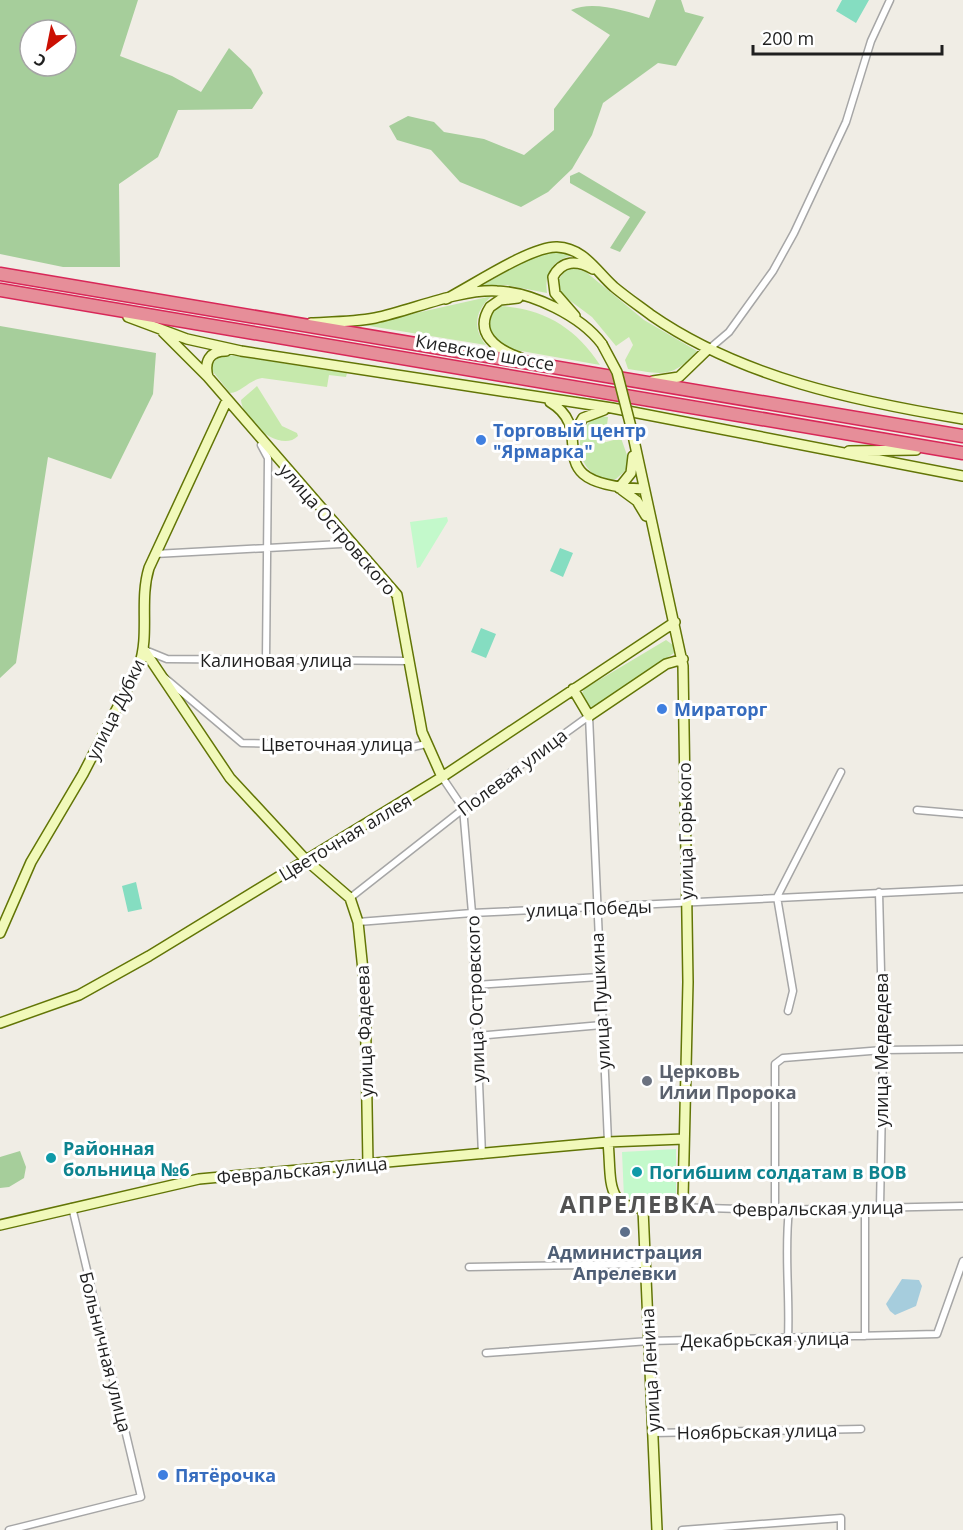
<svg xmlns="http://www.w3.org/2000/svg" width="963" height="1530" font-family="'Open Sans',sans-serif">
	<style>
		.grass { fill: #c6e9ac }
		.forest { fill: #a6ce9b; fill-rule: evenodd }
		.park { fill: #c3f9cb }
		.pitch { fill: #85ddc1 }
		.water { fill: #a6cddd }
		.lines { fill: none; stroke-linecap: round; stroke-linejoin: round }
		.street-casing { stroke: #a6a6a6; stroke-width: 9 }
		.secondary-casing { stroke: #627506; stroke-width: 12 }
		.highway-casing { stroke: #d82758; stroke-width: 15 }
		.street { stroke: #fff; stroke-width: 6 }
		.secondary { stroke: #f1f9ba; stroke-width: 9 }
		.highway { stroke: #e68e99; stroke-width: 12 }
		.secondary-bridge-casing { stroke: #627506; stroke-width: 12; stroke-linecap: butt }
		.secondary-bridge { stroke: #f1f9ba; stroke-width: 9 }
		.shop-dot { fill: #3f7fe0; stroke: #fff; stroke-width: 2 }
		.worship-dot { fill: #6b7280; stroke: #fff; stroke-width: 2 }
		.culture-dot { fill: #0f9aa8; stroke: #fff; stroke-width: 2 }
		.service-dot { fill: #5c6f8a; stroke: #fff; stroke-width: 2 }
		.labels { text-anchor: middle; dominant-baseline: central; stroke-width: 6; stroke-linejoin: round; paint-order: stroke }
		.street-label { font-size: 18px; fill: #1f1f1f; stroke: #fff }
		.shop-label { font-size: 18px; font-weight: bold; fill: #366cbe; stroke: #fff; text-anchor: start }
		.worship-label { font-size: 18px; font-weight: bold; fill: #5b616d; stroke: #fff; text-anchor: start }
		.culture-label { font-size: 18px; font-weight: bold; fill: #0d838f; stroke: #fff; text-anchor: start }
		.service-label { font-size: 18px; font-weight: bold; fill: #4e5e75; stroke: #fff }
		.district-label { font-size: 24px; font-weight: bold; letter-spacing: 1.5px; fill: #525252; stroke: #fff }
	</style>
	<rect width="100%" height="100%" fill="#f0ede5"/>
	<!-- grass -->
	<path class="grass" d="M 555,251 L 574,255 C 554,259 544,272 547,293 L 506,285 L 476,289 L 528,259 Z
		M 573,268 L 586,272 L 644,320 L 697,351 C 672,379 663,374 628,369 L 625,360 L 633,345 L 629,337 L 616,346 L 592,317 L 561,294 L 559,279 L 565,271 Z
		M 492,296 C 475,310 472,328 486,345 L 363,325 Z
		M 499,306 C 544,308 576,328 600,365 L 510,349 L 490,336 C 489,323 487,313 499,306 Z
		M 219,355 L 229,355 L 347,373 L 346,377 L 329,375 L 327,387 L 262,378 C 249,380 242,392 230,393 L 210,368 Z
		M 257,386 L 282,426 L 297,433 L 298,436 C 280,454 242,420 241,400 Z
		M 597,416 L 608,417 L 606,433 L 600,433 L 598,440 L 606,442 L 621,438 L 628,458 L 627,469 L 616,479 C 583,485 564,436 597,416 Z
		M 666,640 L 673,645 L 674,653 L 597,706 L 590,707 L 582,694 L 584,689 Z"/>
	<!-- forest -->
	<path class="forest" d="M 0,0 L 138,0 L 120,56 L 172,76 L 201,92 L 229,48 L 251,69 L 263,93 L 252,109 L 178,110 L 158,157 L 119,184 L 120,267 L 63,267 L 0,254 ZM 30,30 L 66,30 L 66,66 L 30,66 Z
		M 656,0 L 681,0 L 685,12 L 704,17 L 676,66 L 658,63 L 603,103 L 592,135 L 572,169 L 548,192 L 521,207 L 460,182 L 431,150 L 397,140 L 389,126 L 408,116 L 434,122 L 444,132 L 484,139 L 524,155 L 554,130 L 554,109 L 610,35 L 571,10 C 593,0 626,11 649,18 Z
		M 579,172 L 646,212 L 620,252 L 610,248 L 630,217 L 570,183 L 570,176 Z
		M 0,326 L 156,353 L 153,394 L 111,479 L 48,457 L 16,663 L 0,678 Z
		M 20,1151 L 26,1167 L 24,1178 L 9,1187 L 0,1188 L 0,1157 Z"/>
	<!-- park -->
	<path class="park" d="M 447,517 L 448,521 L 420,567 L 417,568 L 410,522 Z
		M 676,1149 L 676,1197 L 624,1198 L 622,1152 Z"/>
	<!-- pitch -->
	<path class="pitch" d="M 842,0 L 869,0 L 856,23 L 836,11 Z
		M 560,548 L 573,553 L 563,577 L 550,571 Z
		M 481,628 L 496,634 L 486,658 L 471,652 Z
		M 136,882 L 142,909 L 128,912 L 122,886 Z"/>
	<!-- water -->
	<path class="water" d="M 902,1279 L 919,1280 L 922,1286 L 916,1306 L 895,1315 L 890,1311 L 886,1304 Z"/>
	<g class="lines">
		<!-- street casing -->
		<g class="street-casing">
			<path id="street" d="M 709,349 L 729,332 L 773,271 L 794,233 L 846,122 L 871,41 L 890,0
				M 261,445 L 268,458 L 266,660
				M 155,554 L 341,544
				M 145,650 L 167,659 L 410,661
				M 165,678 L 242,743 L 413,747 L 426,744
				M 442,777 L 463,808 L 472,913 L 482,1155
				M 917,810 L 963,814
				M 879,892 L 883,1050 L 880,1207
				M 350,898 L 495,784 L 589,716 L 608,1142
				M 358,922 L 472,913 L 963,889
				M 475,985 L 599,977
				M 788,1011 L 793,991 L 777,897 L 841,772
				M 477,1036 L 602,1025
				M 674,1207 L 775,1210 L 963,1206
				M 865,1208 L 865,1336
				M 775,1210 L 775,1064 L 783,1058 L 883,1050 L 963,1049
				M 469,1267 L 646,1264
				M 788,1338 C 790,1295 784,1252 789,1210
				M 486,1353 L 649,1341 L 937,1334 L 963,1261
				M 653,1433 L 861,1429
				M 9,1530 L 141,1497 L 72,1207
				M 682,1530 L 841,1518 L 841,1530"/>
		</g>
		<!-- secondary casing -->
		<g class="secondary-casing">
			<path id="secondary" d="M 518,298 L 500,300 L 490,307 C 473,333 497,350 521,358
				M 446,299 C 472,286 531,246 557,247 C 584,248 596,271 614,287 C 626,297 639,306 651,315 C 742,378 855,401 963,419
				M 575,316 L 555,293 L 553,277 C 562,260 577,260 593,269
				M 128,317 L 187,339 L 241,351 L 612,408 L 963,476
				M 311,323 C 332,322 354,322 375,318 C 413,310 459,289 497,291 C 532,292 581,316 602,344
				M 163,332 L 208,377 L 397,595 L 422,732 L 442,777
				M 208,377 C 204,362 209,351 226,351
				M 653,381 L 679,377 L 708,349
				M 550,402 C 602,433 530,484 644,489
				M 572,437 L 583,418 L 604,410
				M 849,451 L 916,450
				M 619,488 L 631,473 L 633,456
				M 622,490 L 637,501 L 646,516
				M 144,650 L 230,778 L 306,860 L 350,898 L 358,922 L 365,990 L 368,1165
				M 573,689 L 589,716 L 666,664 L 683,659
				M 0,933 L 31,862 L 83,774 L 139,666 C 150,634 139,601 149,568 L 227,400
				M 0,1023 L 79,995 L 149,956 L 442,777 L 675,622
				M 608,1142 C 612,1180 603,1212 653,1208 C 666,1208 674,1208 683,1199 L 688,982 L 683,666 L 632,431
				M 643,1209 L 657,1530
				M 0,1225 L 199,1179 L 608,1142 L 684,1139"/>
		</g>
		<!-- highway casing -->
		<g class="highway-casing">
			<path id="highway" d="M 0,274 L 963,436
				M 0,290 L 963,453"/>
		</g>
		<!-- street -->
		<use href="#street" class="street"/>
		<!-- secondary -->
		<use href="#secondary" class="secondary"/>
		<!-- highway -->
		<use href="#highway" class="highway"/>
		<!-- secondary-bridge casing -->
		<g class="secondary-bridge-casing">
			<path id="secondary-bridge" d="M 602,344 L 617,372 L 632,431"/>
		</g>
		<!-- secondary-bridge -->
		<use href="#secondary-bridge" class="secondary-bridge"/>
	</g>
	<!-- markers -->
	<g class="shop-dot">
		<circle cx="481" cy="440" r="6"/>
		<circle cx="662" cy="709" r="6"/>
		<circle cx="163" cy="1475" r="6"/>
	</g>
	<circle class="worship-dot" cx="647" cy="1081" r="6"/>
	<g class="culture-dot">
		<circle cx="51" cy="1158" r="6"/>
		<circle cx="637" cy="1172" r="6"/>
	</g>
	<circle class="service-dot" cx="625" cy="1232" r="6"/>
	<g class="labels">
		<!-- street labels -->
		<g class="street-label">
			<text transform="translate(485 352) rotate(10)">Киевское шоссе</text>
			<text transform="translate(338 529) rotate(49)">улица Островского</text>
			<text x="276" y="660">Калиновая улица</text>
			<text transform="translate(115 709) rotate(-64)">улица Дубки</text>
			<text x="337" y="744">Цветочная улица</text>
			<text transform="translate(512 772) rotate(-37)">Полевая улица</text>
			<text transform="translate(685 831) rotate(-91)">улица Горького</text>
			<text transform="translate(345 837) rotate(-31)">Цветочная аллея</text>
			<text transform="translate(589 908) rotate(-2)">улица Победы</text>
			<text transform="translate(475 999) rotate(-92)">улица Островского</text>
			<text transform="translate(600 1001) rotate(-93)">улица Пушкина</text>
			<text transform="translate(364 1031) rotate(-92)">улица Фадеева</text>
			<text transform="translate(881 1050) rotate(-90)">улица Медведева</text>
			<text transform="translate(302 1170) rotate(-5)">Февральская улица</text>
			<text transform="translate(818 1208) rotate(-1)">Февральская улица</text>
			<text transform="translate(765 1339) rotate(-1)">Декабрьская улица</text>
			<text transform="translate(106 1352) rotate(76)">Больничная улица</text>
			<text transform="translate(650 1370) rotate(-93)">улица Ленина</text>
			<text transform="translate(757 1431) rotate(-1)">Ноябрьская улица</text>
		</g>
		<!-- shop labels -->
		<g class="shop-label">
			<text x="493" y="430">Торговый центр<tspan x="493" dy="21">"Ярмарка"</tspan></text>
			<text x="674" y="709">Мираторг</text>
			<text x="175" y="1475">Пятёрочка</text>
		</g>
		<!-- worship labels -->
		<g class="worship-label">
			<text x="659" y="1071">Церковь<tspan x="659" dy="21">Илии Пророка</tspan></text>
		</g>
		<!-- culture labels -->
		<g class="culture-label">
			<text x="63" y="1148">Районная<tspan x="63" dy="21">больница №6</tspan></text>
			<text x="649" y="1172">Погибшим солдатам в ВОВ</text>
		</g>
		<!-- service labels -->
		<g class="service-label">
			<text x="625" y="1252">Администрация<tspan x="625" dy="21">Апрелевки</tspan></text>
		</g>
		<!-- district labels -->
		<g class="district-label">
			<text x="638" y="1203">АПРЕЛЕВКА</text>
		</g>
	</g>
	<!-- north arrow -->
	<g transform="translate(48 48) rotate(212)"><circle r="28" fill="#ffffff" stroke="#a5a5a5" stroke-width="1.5"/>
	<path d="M0-4.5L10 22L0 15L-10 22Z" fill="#cb1003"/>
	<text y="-9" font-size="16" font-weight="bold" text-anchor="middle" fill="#1f1f1f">С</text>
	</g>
	<!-- scale -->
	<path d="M753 45v9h189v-9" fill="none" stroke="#1f1f1f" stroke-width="3"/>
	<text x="762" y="45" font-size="18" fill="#1f1f1f" stroke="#ffffff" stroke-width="4.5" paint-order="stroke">200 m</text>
</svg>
